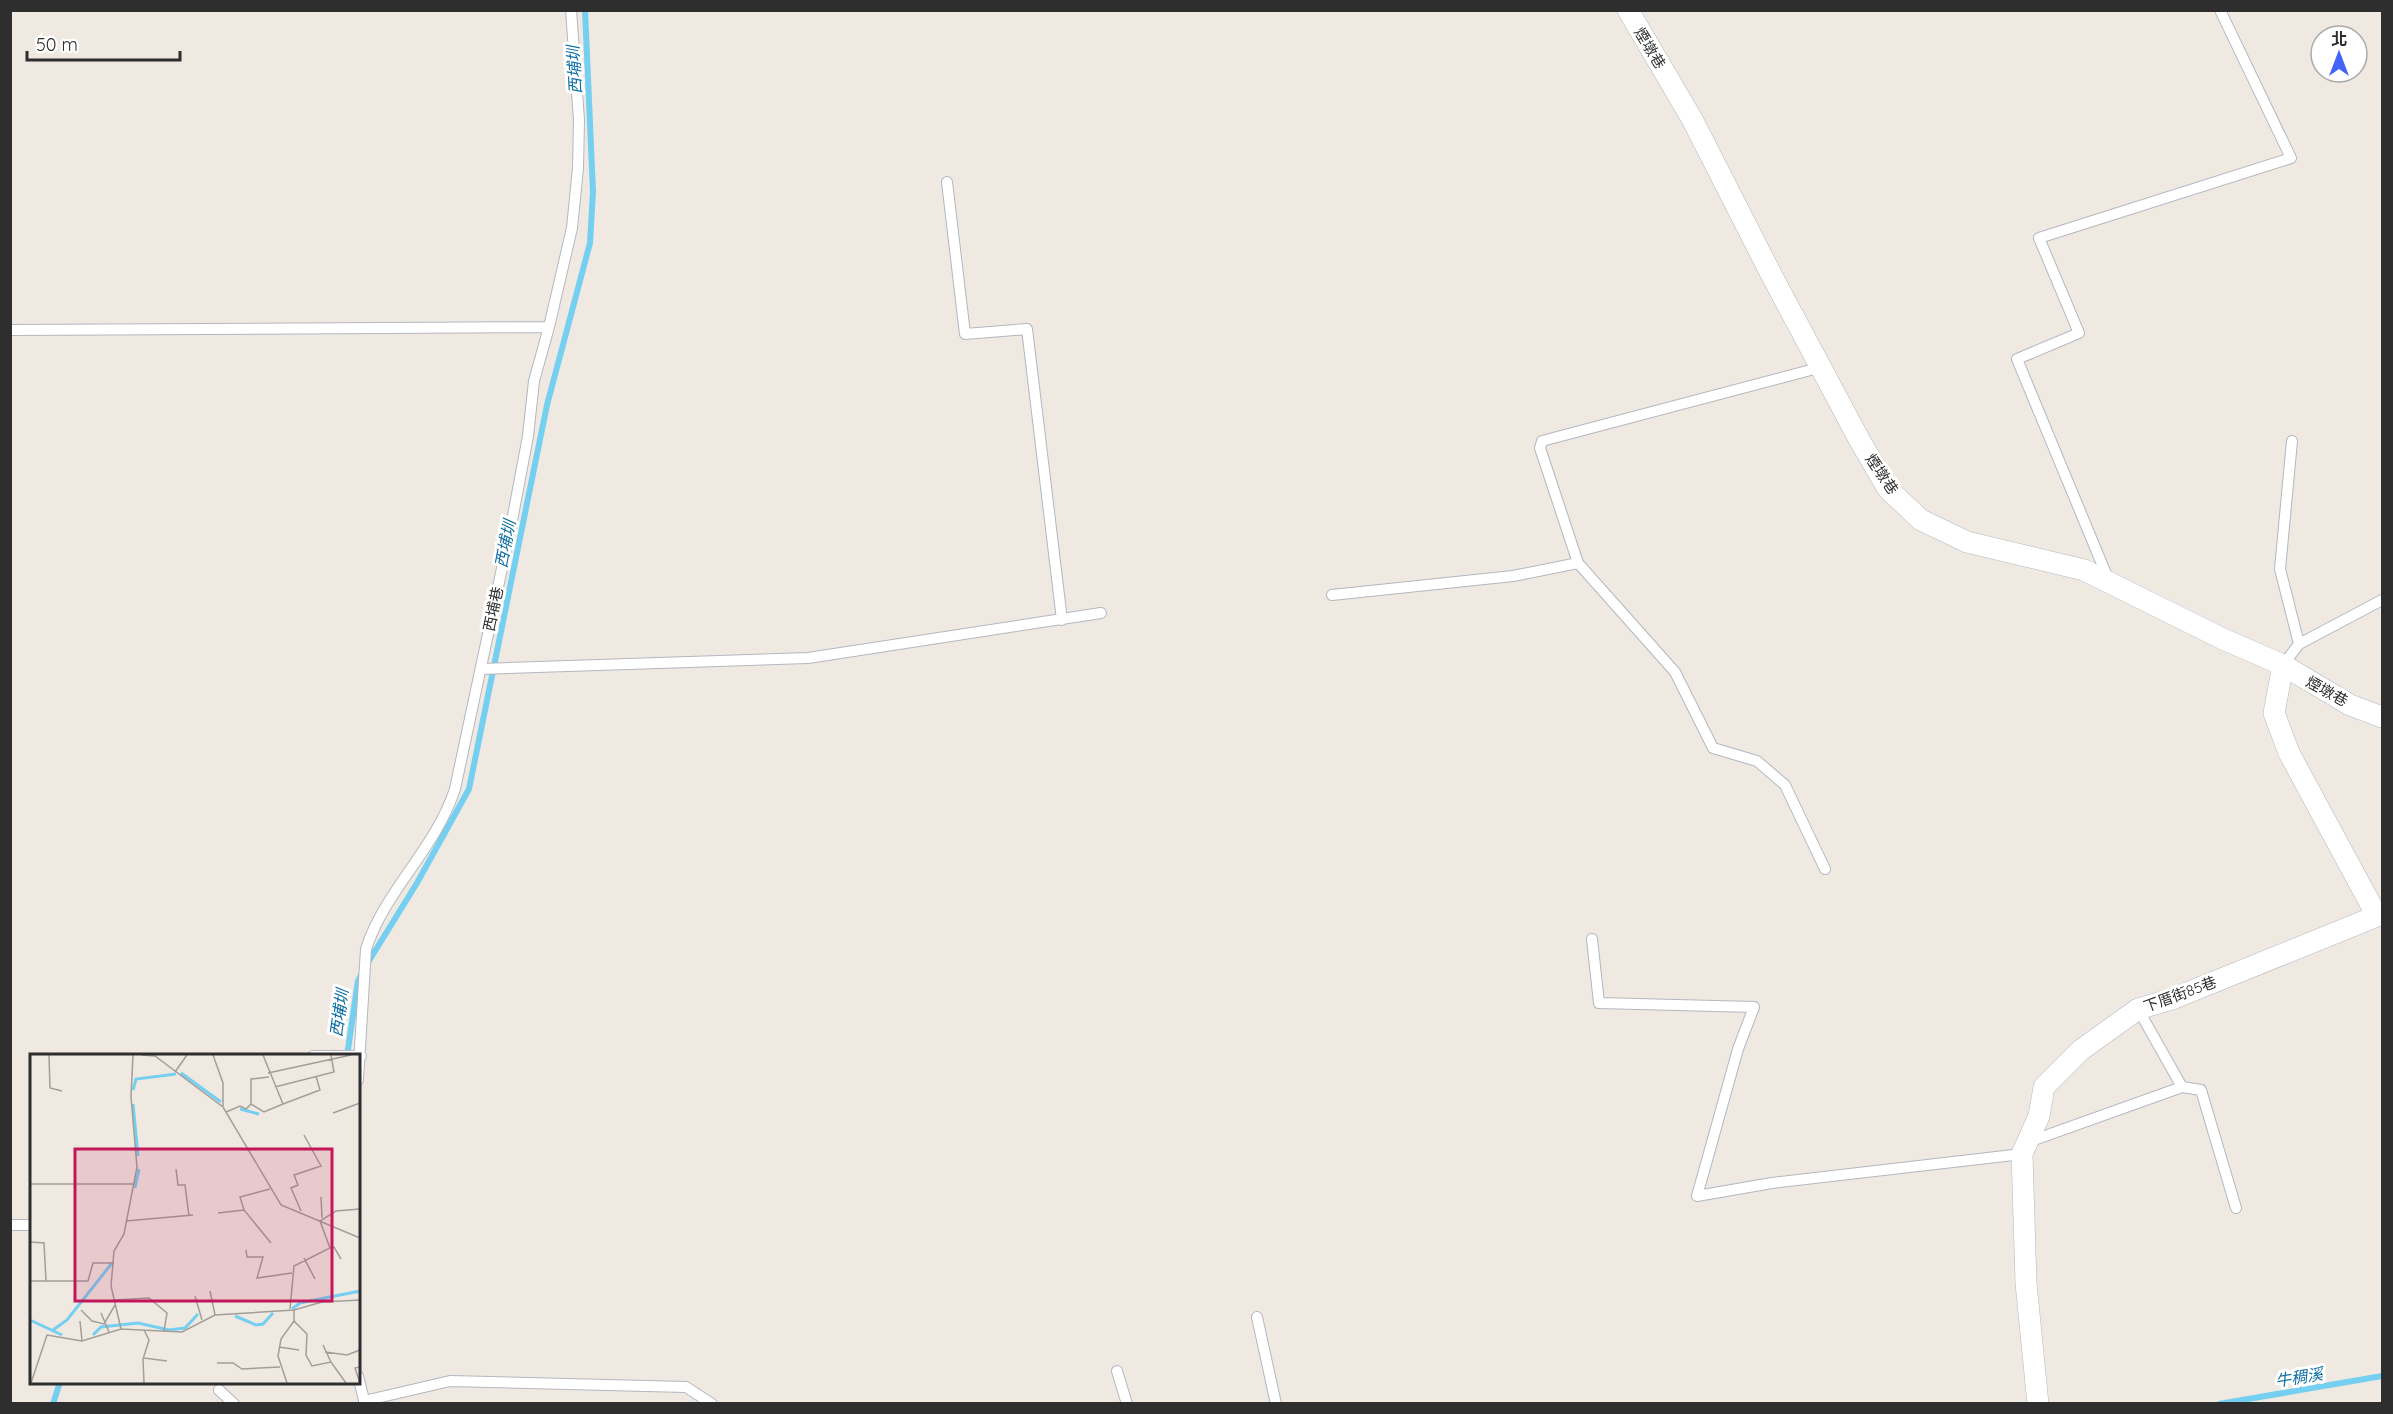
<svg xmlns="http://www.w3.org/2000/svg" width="2393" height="1414" font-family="Quicksand,'Noto Sans TC',sans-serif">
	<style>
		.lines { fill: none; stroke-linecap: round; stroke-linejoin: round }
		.stream { stroke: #75cff0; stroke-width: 6 }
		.service-casing { stroke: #b4b7c1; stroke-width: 12 }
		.minor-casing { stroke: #b4b7c1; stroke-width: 22 }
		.service { stroke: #fff; stroke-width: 10 }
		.minor { stroke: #fff; stroke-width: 21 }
		.labels { text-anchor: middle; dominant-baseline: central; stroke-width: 6; stroke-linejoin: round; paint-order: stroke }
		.street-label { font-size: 15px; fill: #2e2e2e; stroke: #fff }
		.water-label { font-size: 16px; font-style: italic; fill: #0d6fa3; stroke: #fff }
		.inset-river { fill: none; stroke: #75cff0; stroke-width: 3 }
		.inset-road { fill: none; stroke: #a29e99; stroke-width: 1.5 }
		.view { fill: #c2185b; fill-opacity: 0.15; stroke: #c2185b; stroke-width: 3 }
		.inset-edge { fill: none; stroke: #2e2e2e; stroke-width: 3 }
	</style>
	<rect width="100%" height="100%" fill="#efe9e1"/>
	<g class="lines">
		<!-- stream -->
		<path class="stream" d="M 367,964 L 417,883 L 469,789 L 547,405 L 590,243 L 593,192 L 585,10
			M 347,1056 L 358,981 L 362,973
			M 53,1404 L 60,1382
			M 2219,1404 L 2382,1376"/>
		<!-- service casing -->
		<g class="service-casing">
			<path id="service" d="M 947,182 L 965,334 L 1027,329 L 1062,620
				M 10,330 L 549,327
				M 1822,367 L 1542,441 L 1540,448 L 1578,563 L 1675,672 L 1713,748 L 1757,761 L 1785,785 L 1825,869
				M 2292,441 L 2280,569 L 2299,644
				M 2109,581 L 2017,359 L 2079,333 L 2039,238 L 2291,158 L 2220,10
				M 1332,595 L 1513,576 L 1578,563
				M 2283,665 L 2299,644 L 2382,600
				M 481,669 L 808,658 L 1101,613
				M 1592,939 L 1599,1003 L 1754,1007 L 1738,1049 L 1697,1196 L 1772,1183 L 2022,1154
				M 2138,1009 L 2182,1087 L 2201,1090 L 2236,1208
				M 313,1056 L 361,1056
				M 358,1080 L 366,949 C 385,890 435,850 455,789 L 511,526 L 528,436 L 534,381 L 549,327 L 572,228 L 578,168 L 579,120 L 571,10
				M 2028,1142 L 2182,1087
				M 10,1225 L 32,1225
				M 1257,1317 L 1276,1404
				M 1117,1371 L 1127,1404
				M 358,1376 L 365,1404
				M 219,1390 L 234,1404
				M 364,1401 L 450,1381 L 686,1387 L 712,1404"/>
		</g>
		<!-- minor casing -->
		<g class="minor-casing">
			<path id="minor" d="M 1628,10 L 1692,119 L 1772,276 L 1860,441 L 1888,489 L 1921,520 L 1967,542 L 2084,570 L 2223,639 L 2283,665 L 2350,705 L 2382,717
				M 2038,1404 L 2026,1283 L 2022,1154 L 2039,1116 L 2044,1087 L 2081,1050 L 2138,1009 L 2172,999 L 2377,916 L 2289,753 L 2274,713 L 2283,665"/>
		</g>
		<!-- service -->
		<use href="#service" class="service"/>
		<!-- minor -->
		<use href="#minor" class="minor"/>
	</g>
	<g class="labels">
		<!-- street labels -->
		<g class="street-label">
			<text transform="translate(1650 48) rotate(59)">煙墩巷</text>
			<text transform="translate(1882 474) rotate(56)">煙墩巷</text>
			<text transform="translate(493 609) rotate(-78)">西埔巷</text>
			<text transform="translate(2327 691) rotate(29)">煙墩巷</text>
			<text transform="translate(2180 994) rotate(-20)">下厝街85巷</text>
		</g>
		<!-- water labels -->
		<g class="water-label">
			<text transform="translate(574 70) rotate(-93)">西埔圳</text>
			<text transform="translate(505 544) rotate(-79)">西埔圳</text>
			<text transform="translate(339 1013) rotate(-82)">西埔圳</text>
			<text transform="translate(2299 1377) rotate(-9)">牛稠溪</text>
		</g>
	</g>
	<!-- overview -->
	<g transform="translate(30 1054)">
		<rect width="330" height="330" fill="#efe9e1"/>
		<path class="inset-river" d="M 151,19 L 191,48M 103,36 L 106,25 L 146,20M 103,50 L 108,102M 210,55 L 229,60M 105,134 L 109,115M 262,255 L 270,249 L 330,237M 205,262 L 226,271 L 233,270 L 243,259M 0,266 L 32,281M 23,276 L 37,266 L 82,209M 63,281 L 71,273 L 108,269 L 139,276 L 155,274 L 168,260"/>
		<path class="inset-road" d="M 19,1 L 20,34 L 32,37M 112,1 L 125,2 L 193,53 L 251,151 L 330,184M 183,1 L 193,29 L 193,52M 145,18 L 157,1M 238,19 L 321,1M 245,33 L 304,18 L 301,1M 221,50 L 221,25 L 239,23M 253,50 L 290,36 L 286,22M 196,58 L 210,52 L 216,55 L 221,50 L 234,58 L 253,50 L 233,1M 303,59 L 330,49M 146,115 L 148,131 L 155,131 L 159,162M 0,130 L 104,130M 240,135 L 210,143 L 214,156 L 241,189M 291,143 L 292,164M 271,157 L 261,134 L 268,131 L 264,121 L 291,112 L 274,81M 188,159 L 214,156M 96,167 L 163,161M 0,188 L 14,189 L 16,227M 300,194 L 304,193 L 311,205M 216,196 L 217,203 L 233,203 L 227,224 L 262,219M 274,204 L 285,225M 0,227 L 58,227 L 63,209 L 84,209M 180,237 L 185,261M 165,242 L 172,266M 84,246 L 119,244 L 137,259 L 134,277M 260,255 L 264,212 L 300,194 L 290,167 L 306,157 L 330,155M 51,256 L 62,267 L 74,270 L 85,251M 264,256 L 292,248 L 330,246M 71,259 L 79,278M 50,267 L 52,287M 264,267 L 277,280 L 276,301 L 282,312 L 301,308 L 316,329M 91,275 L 81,232 L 84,197 L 94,180 L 107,113 L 101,43 L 103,1M 114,276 L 119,286 L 113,305 L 114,329M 293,291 L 301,308M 249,293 L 269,296M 295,298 L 317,301 L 330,296M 114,304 L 137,307M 187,309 L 203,309 L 212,315 L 250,313M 1,329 L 17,281 L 52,287 L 91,275 L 152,278 L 185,261 L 264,256M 257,329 L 248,302 L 251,285 L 264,267 L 264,256M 330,329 L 325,314 L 330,313"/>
		<path class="view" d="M 45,95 L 302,95 L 302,247 L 45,247 Z"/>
		<rect width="330" height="330" class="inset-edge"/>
	</g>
	<!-- border -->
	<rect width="2393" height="1414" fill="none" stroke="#2e2e2e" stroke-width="24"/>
	<!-- north arrow -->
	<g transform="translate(2339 54)"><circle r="28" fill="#ffffff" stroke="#ababab" stroke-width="1.5"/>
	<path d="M0-4.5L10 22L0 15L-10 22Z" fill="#4264fb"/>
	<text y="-9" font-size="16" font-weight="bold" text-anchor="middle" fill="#2e2e2e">北</text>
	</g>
	<!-- scale -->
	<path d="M27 51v9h153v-9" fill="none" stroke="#2e2e2e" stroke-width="3"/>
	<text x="36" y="51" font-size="18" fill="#2e2e2e" stroke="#ffffff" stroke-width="4.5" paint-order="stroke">50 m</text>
</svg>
